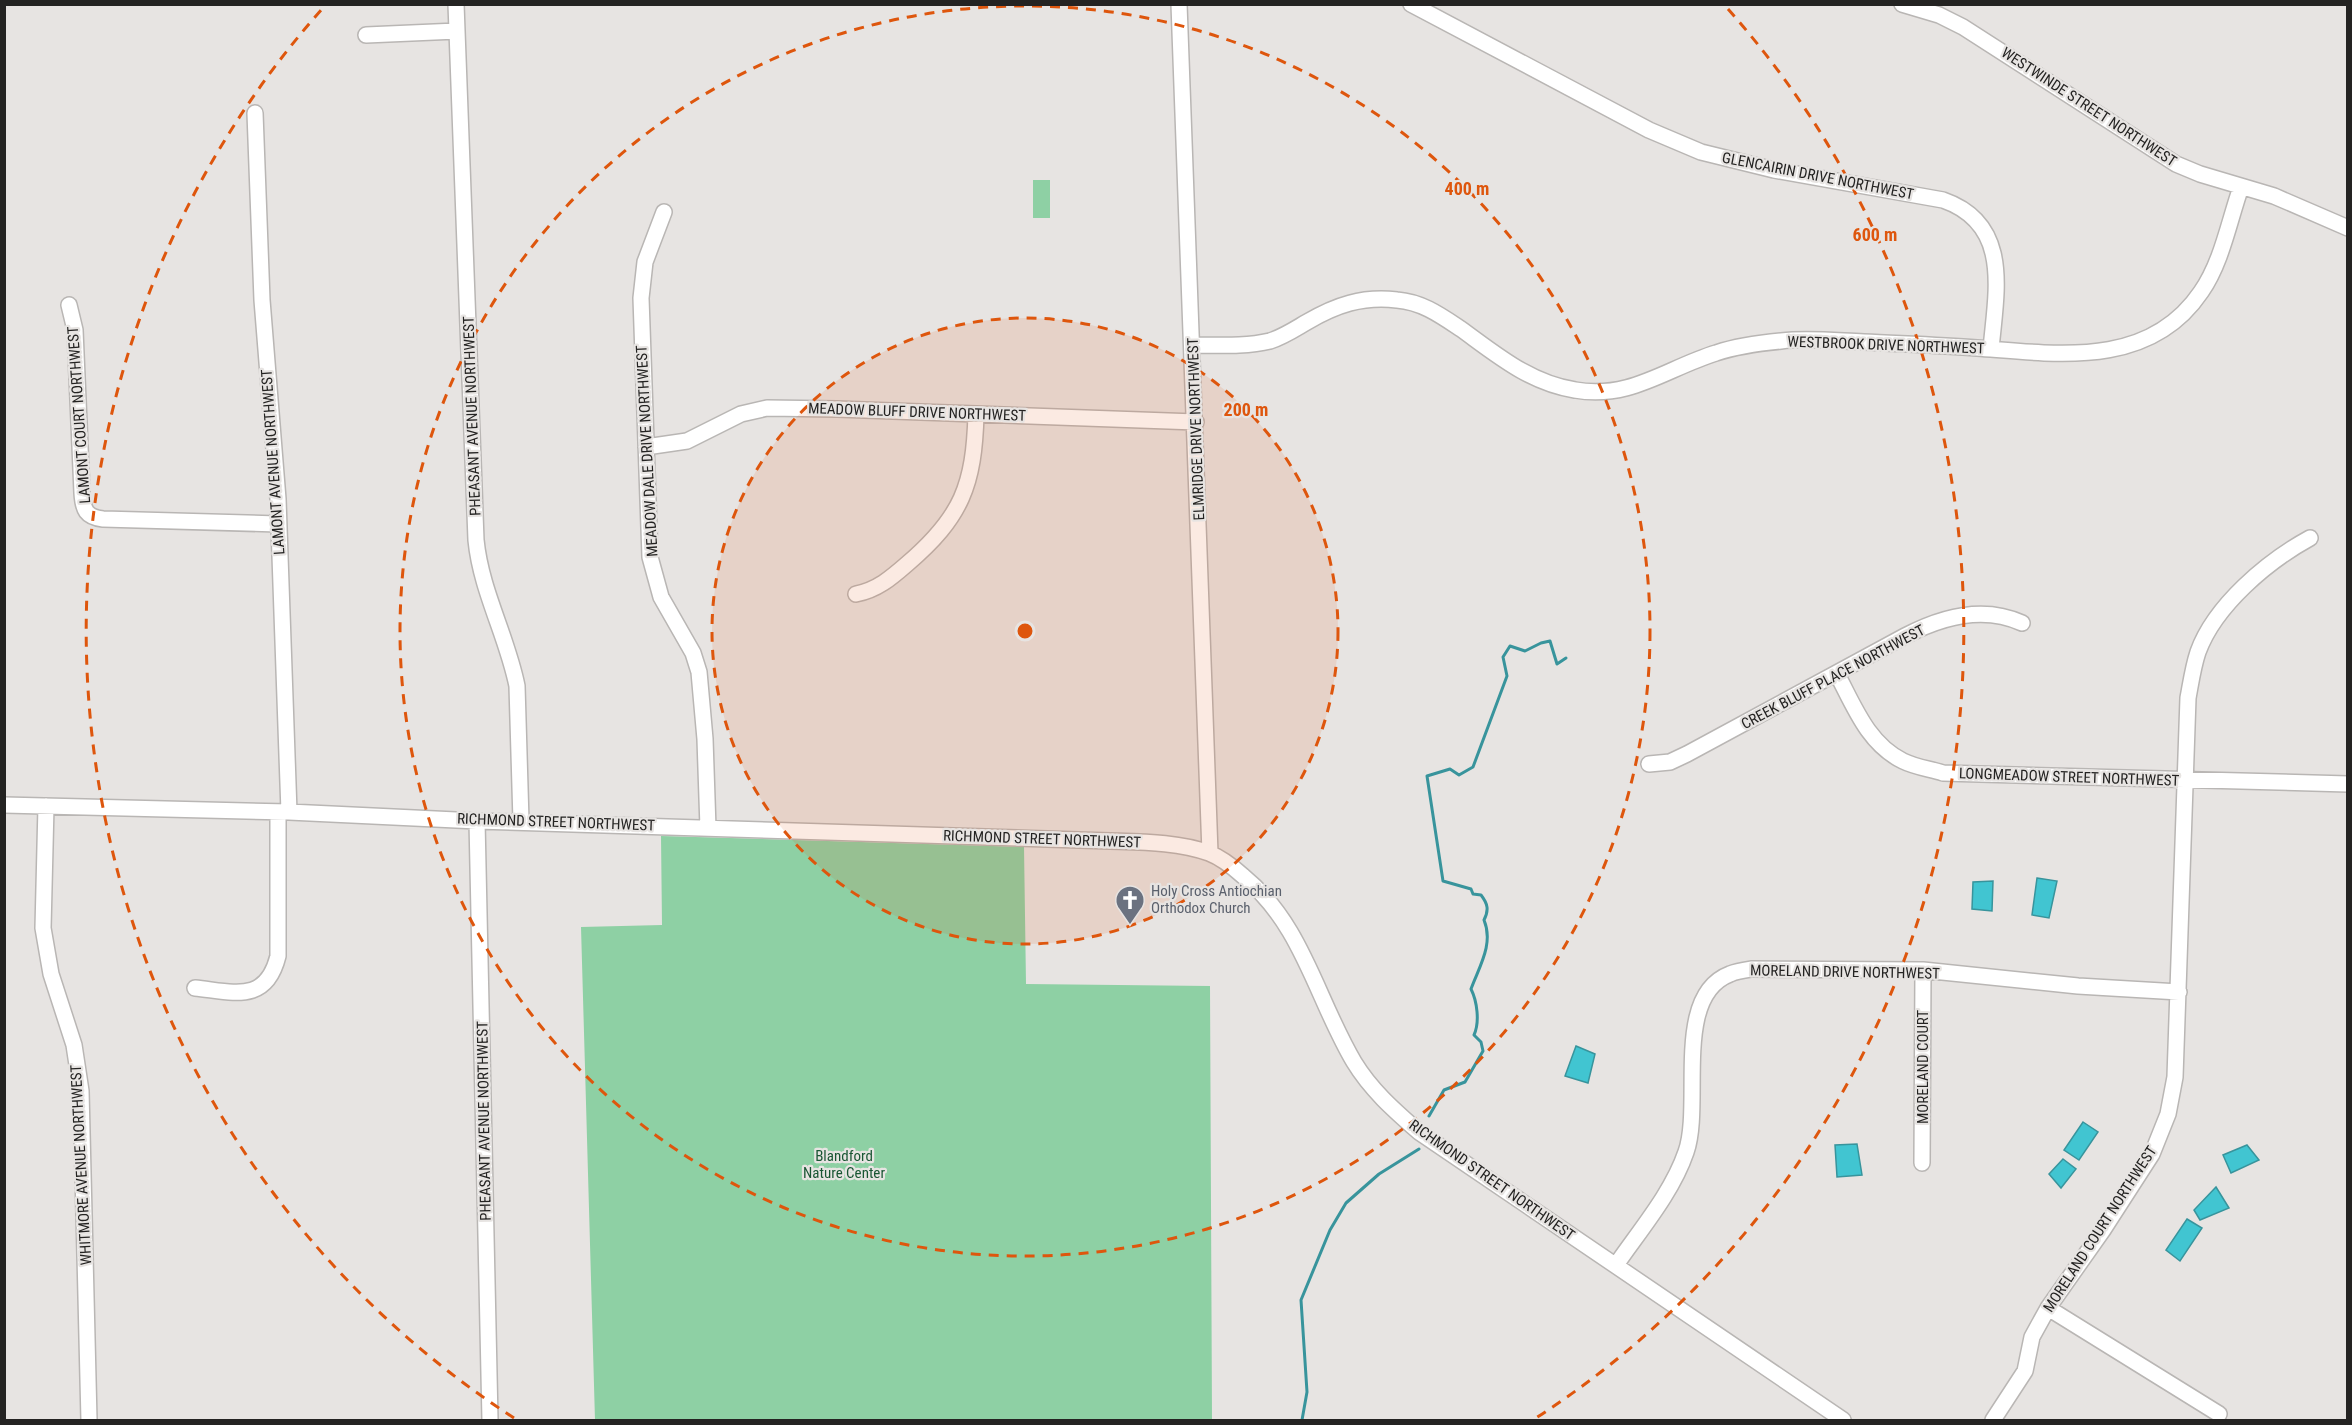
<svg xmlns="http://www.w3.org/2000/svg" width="2352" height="1425" font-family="'Roboto Condensed',sans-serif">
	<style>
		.green { fill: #8ed0a4 }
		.water { fill: #41c5d1; stroke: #38949c; stroke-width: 1.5 }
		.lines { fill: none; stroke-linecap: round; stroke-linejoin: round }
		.stream { stroke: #38949c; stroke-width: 3 }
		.minor-casing { stroke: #b9b6b4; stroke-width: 18 }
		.minor { stroke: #fff; stroke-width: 15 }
		.ring { fill: none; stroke: #de560d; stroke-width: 3; stroke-dasharray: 10 8 }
		.labels { text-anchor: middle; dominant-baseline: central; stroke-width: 4.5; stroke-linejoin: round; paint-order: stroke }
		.street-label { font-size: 15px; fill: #242322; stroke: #e7e4e2 }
		.worship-label { font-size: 15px; fill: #5b616d; stroke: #e7e4e2; text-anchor: start }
		.park-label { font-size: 15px; fill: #195633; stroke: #e7e4e2 }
		.centre { fill: #de560d; stroke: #e7e4e2; stroke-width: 3 }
		.ring-label { font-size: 18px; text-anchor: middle; font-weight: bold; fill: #de560d; stroke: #e7e4e2; stroke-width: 4.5; stroke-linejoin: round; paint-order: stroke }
	</style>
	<rect width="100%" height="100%" fill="#e7e4e2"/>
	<!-- green -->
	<path class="green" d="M 1033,180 L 1050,180 L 1050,218 L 1033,218 Z
		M 661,836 L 1024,847 L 1026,984 L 1210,986 L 1212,1420 L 595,1420 L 581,927 L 662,925 Z"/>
	<!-- water -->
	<path class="water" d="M 2037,878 L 2057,881 L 2049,918 L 2032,915 Z
		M 1993,881 L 1992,911 L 1972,909 L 1973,882 Z
		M 1576,1046 L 1595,1054 L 1588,1083 L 1565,1076 Z
		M 2083,1122 L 2098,1132 L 2079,1160 L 2064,1150 Z
		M 1857,1144 L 1862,1175 L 1837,1177 L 1835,1145 Z
		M 2247,1145 L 2259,1160 L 2231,1173 L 2223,1155 Z
		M 2063,1159 L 2076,1169 L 2061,1188 L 2049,1174 Z
		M 2216,1187 L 2229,1208 L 2200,1220 L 2194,1210 Z
		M 2187,1219 L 2202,1228 L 2180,1261 L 2166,1250 Z"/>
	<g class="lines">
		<!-- stream -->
		<path class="stream" d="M 1429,1116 L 1444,1090 L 1465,1082 L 1483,1051 L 1481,1042 L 1474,1035 C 1480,1022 1477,1001 1471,989 C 1479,967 1494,944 1484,920 C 1489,910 1488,904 1481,895 L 1473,894 L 1471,889 L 1443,881 L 1427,776 L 1450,769 L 1459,775 L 1473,767 L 1507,676 L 1503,657 L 1510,646 L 1525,651 L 1541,643 L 1550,641 L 1557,664 L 1566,658
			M 1302,1420 L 1307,1392 L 1301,1300 L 1330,1230 L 1346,1203 L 1379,1174 L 1419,1149"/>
		<!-- minor casing -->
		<g class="minor-casing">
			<path id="minor" d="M 456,4 L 476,540 C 481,591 507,636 517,686 L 521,821
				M 1179,4 L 1210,853
				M 1411,4 L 1649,130 L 1701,152 L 1774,170 L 1943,200 C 2012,224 1996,292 1991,349
				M 1902,4 L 1939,15 L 1963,27 L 2176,164 L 2200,174 L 2274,196 L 2348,228
				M 366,35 L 457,31
				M 255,113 L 262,300 L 278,499 L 289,812
				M 664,212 L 645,262 L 641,298 L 650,557 L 661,597 L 693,653 L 699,672 L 705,739 L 708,828
				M 69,305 L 75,330 L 82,493 C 83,510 86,517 103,519 L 278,524
				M 1192,345 C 1218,345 1245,347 1270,341 C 1283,337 1295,329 1307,322 C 1336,305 1362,296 1397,300 C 1422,302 1440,315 1461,329 C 1497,355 1530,383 1575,390 C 1630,400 1667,368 1716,353 C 1737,346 1759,343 1781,341 C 1808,338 1837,341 1864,342 C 1902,344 1940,345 1977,348 C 2057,354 2149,369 2201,292 C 2222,262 2229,221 2241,187
				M 646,447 L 687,441 L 741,414 L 767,408 L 837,409 L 1196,422
				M 856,594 C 877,590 891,578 907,564 C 962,517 974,485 976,414
				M 1837,674 C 1854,706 1868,744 1903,761 C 1915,767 1930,769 1943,773 L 2348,784
				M 1649,764 L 1670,762 L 1687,754 L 1905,636 C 1941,617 1983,605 2022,623
				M 4,805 L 289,812 L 477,821 L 1110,841 C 1142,842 1179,842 1209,853 C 1222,858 1233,867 1243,876 C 1303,925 1316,998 1354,1062 C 1371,1090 1394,1110 1419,1132 L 1843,1420
				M 46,806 L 43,928 L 51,974 L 74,1045 L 81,1091 L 89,1420
				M 477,821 L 490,1420
				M 195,988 C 234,992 266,1004 278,956 L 278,812
				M 1922,1163 L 1923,970
				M 1616,1265 C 1640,1230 1672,1193 1686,1152 C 1703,1104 1672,996 1730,974 C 1737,971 1745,970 1752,969 L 1923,970 L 2078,986 L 2179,992
				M 2048,1308 L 2219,1414
				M 1993,1420 L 2025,1371 L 2032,1337 L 2048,1308 L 2103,1230 L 2152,1154 L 2168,1114 L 2175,1077 L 2188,698 C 2191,682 2193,667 2198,652 C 2215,605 2268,561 2310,538"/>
		</g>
		<!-- minor -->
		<use href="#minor" class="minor"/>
	</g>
	<!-- distance rings -->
	<circle cx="1025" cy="631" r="313" fill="#de560d" fill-opacity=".12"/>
	<g class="ring">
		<circle cx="1025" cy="631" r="313"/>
		<circle cx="1025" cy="631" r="625"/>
		<path d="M514 1418A938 938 0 0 1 322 9M1728 9A938 938 0 0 1 1536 1418"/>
	</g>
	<!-- icons -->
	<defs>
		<g id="church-pin" transform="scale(1.5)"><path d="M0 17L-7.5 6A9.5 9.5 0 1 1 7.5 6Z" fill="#6b7280" stroke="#e7e4e2"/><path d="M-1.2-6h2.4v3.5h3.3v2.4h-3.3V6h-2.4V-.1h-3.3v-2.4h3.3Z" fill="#fff"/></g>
	</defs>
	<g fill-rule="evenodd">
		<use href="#church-pin" x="1130" y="900"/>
	</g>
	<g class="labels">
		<!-- street labels -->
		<g class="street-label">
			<text transform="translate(2089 107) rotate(33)">WESTWINDE STREET NORTHWEST</text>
			<text transform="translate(1818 176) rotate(11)">GLENCAIRIN DRIVE NORTHWEST</text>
			<text transform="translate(1886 345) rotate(2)">WESTBROOK DRIVE NORTHWEST</text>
			<text transform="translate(917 412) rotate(2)">MEADOW BLUFF DRIVE NORTHWEST</text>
			<text transform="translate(79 415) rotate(-94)">LAMONT COURT NORTHWEST</text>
			<text transform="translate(472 416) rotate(-92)">PHEASANT AVENUE NORTHWEST</text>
			<text transform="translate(1196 429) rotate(-92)">ELMRIDGE DRIVE NORTHWEST</text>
			<text transform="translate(647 451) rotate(-93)">MEADOW DALE DRIVE NORTHWEST</text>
			<text transform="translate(273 462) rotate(-94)">LAMONT AVENUE NORTHWEST</text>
			<text transform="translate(1833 677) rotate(-28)">CREEK BLUFF PLACE NORTHWEST</text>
			<text transform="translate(2069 777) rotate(2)">LONGMEADOW STREET NORTHWEST</text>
			<text transform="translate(556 822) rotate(2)">RICHMOND STREET NORTHWEST</text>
			<text transform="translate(1042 839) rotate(2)">RICHMOND STREET NORTHWEST</text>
			<text transform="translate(1845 972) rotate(1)">MORELAND DRIVE NORTHWEST</text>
			<text transform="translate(1923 1067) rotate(-90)">MORELAND COURT</text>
			<text transform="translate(484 1121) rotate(-91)">PHEASANT AVENUE NORTHWEST</text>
			<text transform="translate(81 1165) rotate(-93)">WHITMORE AVENUE NORTHWEST</text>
			<text transform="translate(1492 1180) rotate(35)">RICHMOND STREET NORTHWEST</text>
			<text transform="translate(2100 1229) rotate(-57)">MORELAND COURT NORTHWEST</text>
		</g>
		<!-- worship labels -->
		<g class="worship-label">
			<text x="1151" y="891">Holy Cross Antiochian<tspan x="1151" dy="17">Orthodox Church</tspan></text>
		</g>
		<!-- park labels -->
		<g class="park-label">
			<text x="844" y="1156">Blandford<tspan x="844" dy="17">Nature Center</tspan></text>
		</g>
	</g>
	<circle cx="1025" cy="631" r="9" class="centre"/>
	<g class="ring-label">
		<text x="1467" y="195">400 m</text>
		<text x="1875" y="241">600 m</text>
		<text x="1246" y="416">200 m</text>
	</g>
	<!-- border -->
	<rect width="2352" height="1425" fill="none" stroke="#242322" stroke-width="12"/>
</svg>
